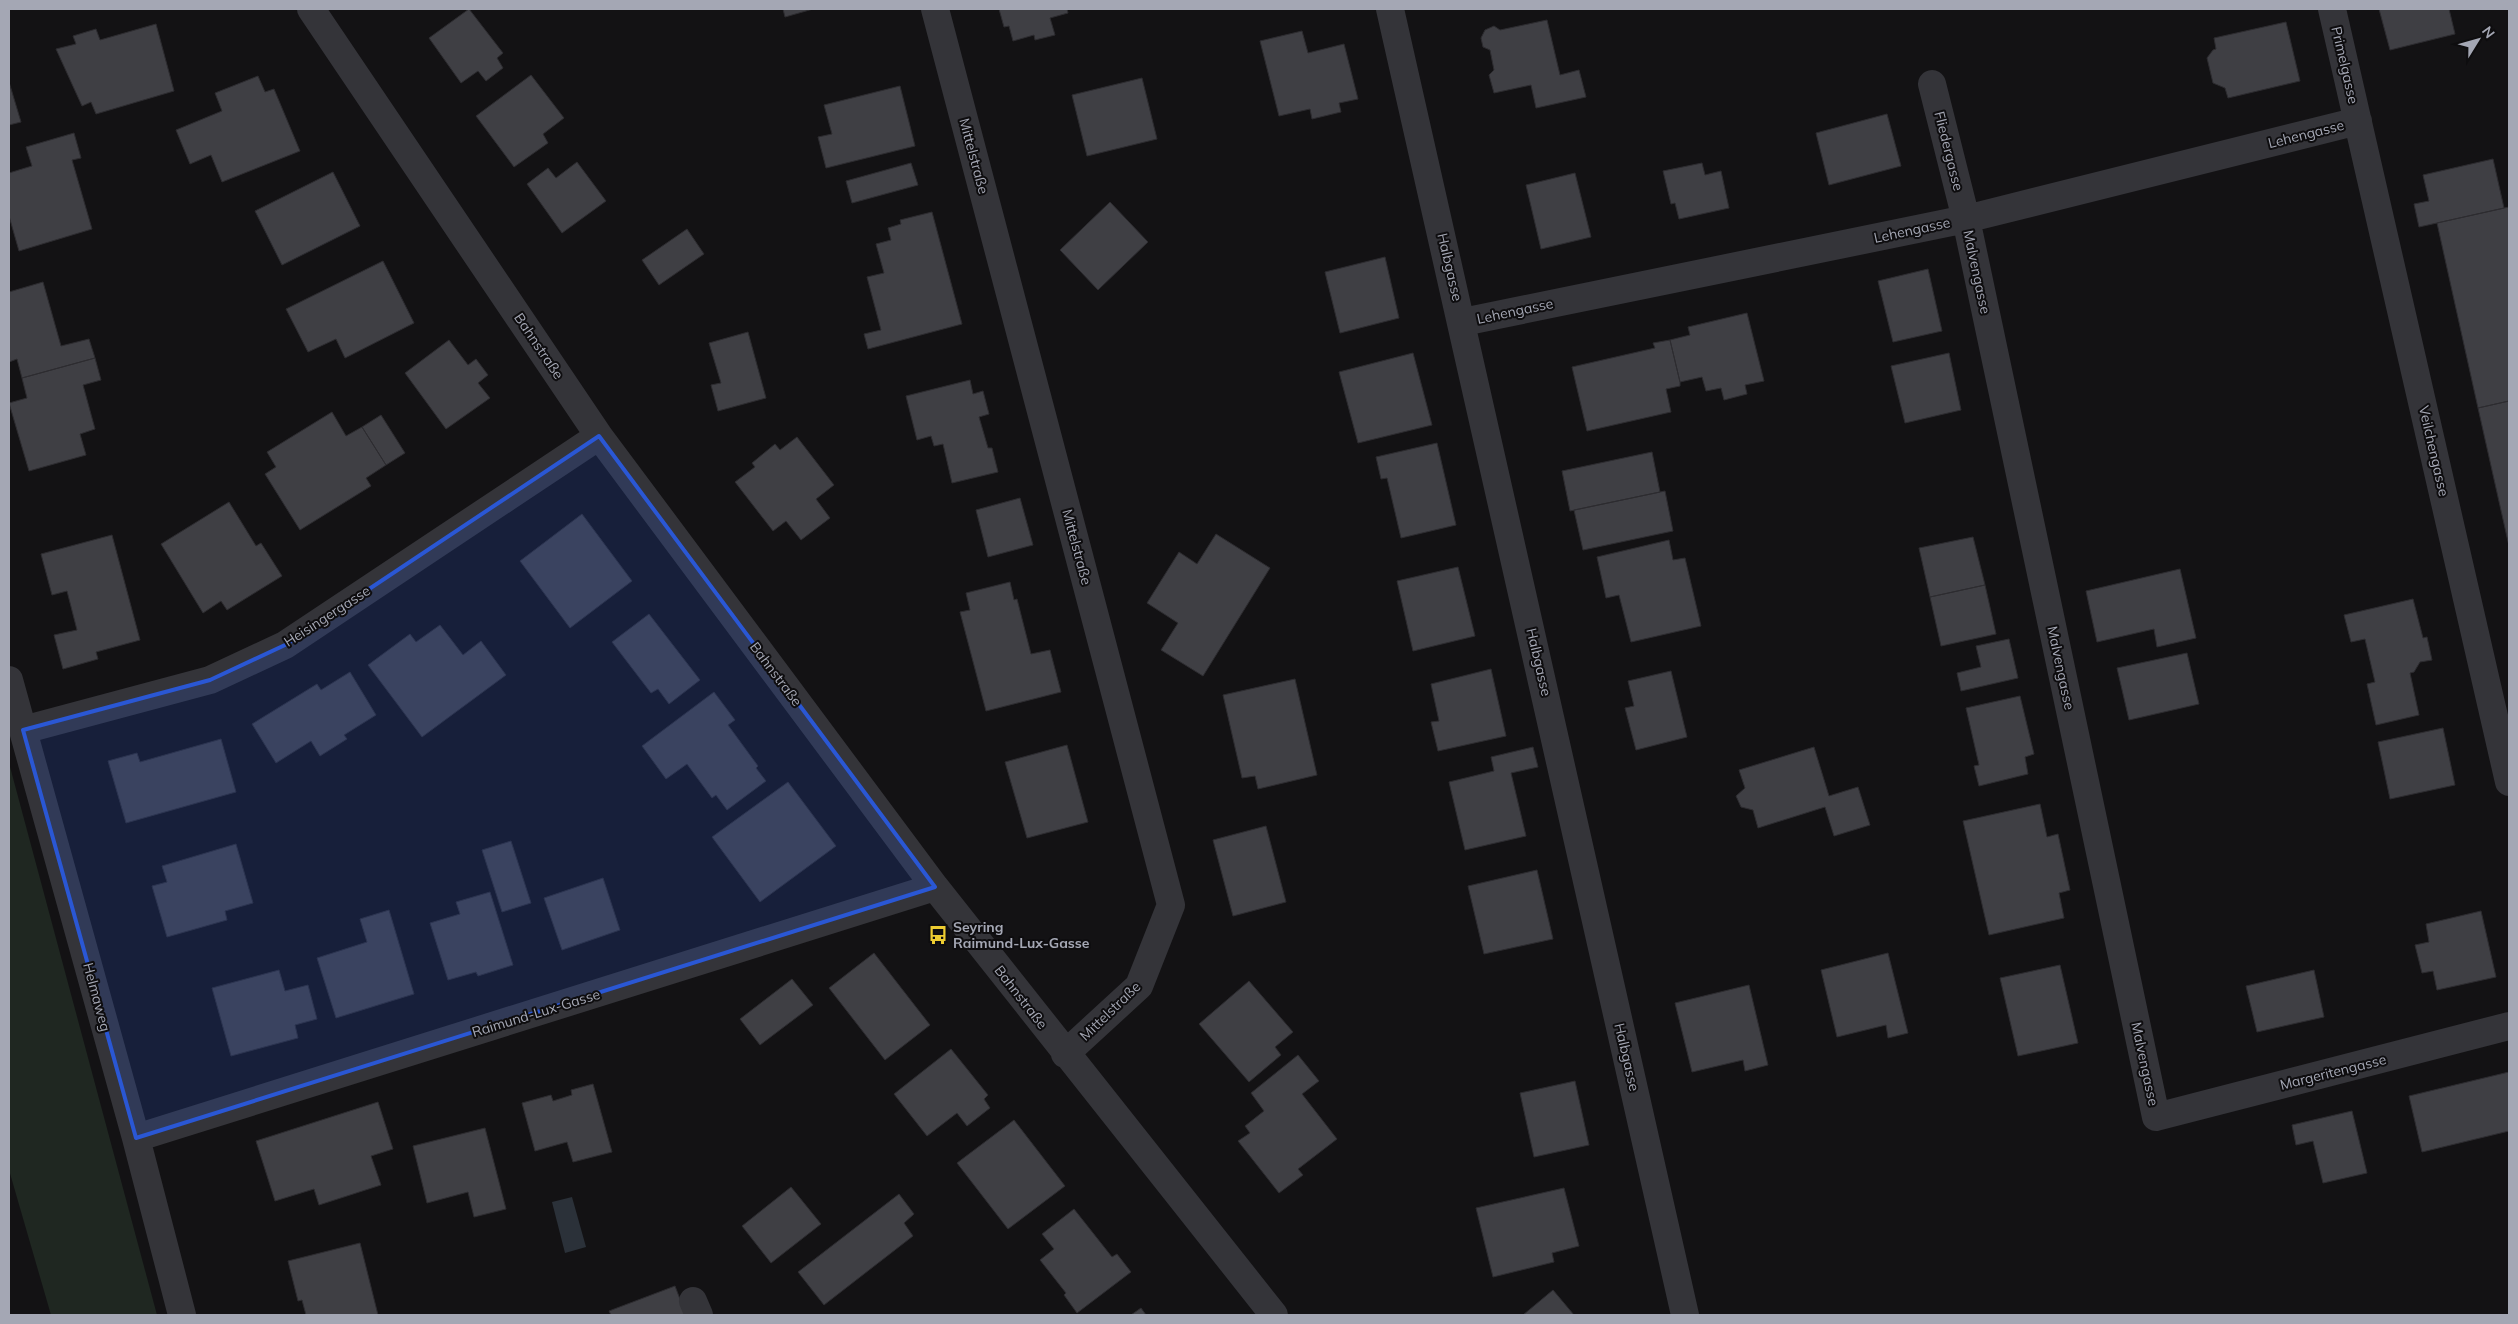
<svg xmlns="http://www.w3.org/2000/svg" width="2518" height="1324" font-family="Mulish,sans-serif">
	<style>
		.green { fill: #1f2721 }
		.water { fill: #2b3139 }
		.building { fill: #3f3f44; stroke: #2d2c30 }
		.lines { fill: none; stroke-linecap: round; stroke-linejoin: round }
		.minor { stroke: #343439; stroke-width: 28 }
		.marked { fill: #2a57d4; fill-opacity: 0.2; stroke: #2a57d4; stroke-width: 4; stroke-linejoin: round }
		.labels { text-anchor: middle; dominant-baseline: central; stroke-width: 4; stroke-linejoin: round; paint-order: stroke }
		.street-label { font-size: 14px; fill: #a4a7b4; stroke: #0e0d0f }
		.poi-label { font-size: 14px; font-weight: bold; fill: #a4a7b4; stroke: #0e0d0f; text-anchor: start }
	</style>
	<rect width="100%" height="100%" fill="#131214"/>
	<!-- green -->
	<path class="green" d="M 9,763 L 157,1315 L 51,1315 L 9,1170 Z"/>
	<!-- water -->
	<path class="water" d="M 572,1197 L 586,1247 L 565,1253 L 552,1202 Z"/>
	<!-- building -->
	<path class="building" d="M 469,9 L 503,53 L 497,58 L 503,68 L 486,81 L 478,71 L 461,83 L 429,38 Z
		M 783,9 L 813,9 L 785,17 Z
		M 999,9 L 1067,9 L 1068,13 L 1050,18 L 1055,35 L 1035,40 L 1034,35 L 1013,41 L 1009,26 L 1004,27 Z
		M 2379,9 L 2449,9 L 2455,34 L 2390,50 Z
		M 1547,20 L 1560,75 L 1579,70 L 1586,97 L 1536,108 L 1531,85 L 1494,93 L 1489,75 L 1494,70 L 1490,50 L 1483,47 L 1481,38 L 1485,30 L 1494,26 L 1500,30 Z
		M 2286,22 L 2300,81 L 2228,98 L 2225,88 L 2213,83 L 2207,58 L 2213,50 L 2216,49 L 2214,38 Z
		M 156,24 L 174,91 L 96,114 L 91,102 L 82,106 L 56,49 L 76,44 L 73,36 L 96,29 L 100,40 Z
		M 1302,31 L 1308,53 L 1344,44 L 1358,99 L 1339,103 L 1341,112 L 1312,119 L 1310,109 L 1279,116 L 1260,41 Z
		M 531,75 L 564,118 L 543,134 L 548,143 L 514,167 L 476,116 Z
		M 258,76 L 265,92 L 274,89 L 300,151 L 222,182 L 211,155 L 190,164 L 176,130 L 222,111 L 215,93 Z
		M 1142,78 L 1157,139 L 1087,156 L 1072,95 Z
		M 9,82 L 21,122 L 9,125 Z
		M 900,86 L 915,146 L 826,168 L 818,137 L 832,134 L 824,105 Z
		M 1887,114 L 1901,166 L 1829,185 L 1816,133 Z
		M 74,133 L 81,158 L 72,160 L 92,229 L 19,251 L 9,216 L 9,173 L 32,166 L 26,147 Z
		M 2493,159 L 2504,208 L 2419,227 L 2414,204 L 2429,201 L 2423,175 Z
		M 577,162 L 606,201 L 562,233 L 527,184 L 548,168 L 556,178 Z
		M 911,163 L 918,185 L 852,203 L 846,181 Z
		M 1702,163 L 1705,175 L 1721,171 L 1729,208 L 1679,219 L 1675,203 L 1671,204 L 1663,171 Z
		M 333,172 L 360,226 L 282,265 L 255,211 Z
		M 1575,173 L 1591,237 L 1541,249 L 1526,185 Z
		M 1110,202 L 1148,242 L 1098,290 L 1060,250 Z
		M 2509,207 L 2509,401 L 2478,408 L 2437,223 Z
		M 932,212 L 962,324 L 868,349 L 864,334 L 881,330 L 867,277 L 884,273 L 876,244 L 891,240 L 888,228 L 901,224 L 900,220 Z
		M 687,229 L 704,254 L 659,285 L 642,260 Z
		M 1385,257 L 1399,318 L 1340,333 L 1325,272 Z
		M 383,261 L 414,323 L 345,358 L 336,339 L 308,352 L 286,309 Z
		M 1928,269 L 1942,331 L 1893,342 L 1878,281 Z
		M 43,282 L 61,346 L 89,339 L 95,358 L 22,378 L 17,359 L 9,362 L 9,292 Z
		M 1747,313 L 1764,381 L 1745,385 L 1747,394 L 1724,400 L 1721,388 L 1706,391 L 1702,377 L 1680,382 L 1670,340 L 1690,335 L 1688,327 Z
		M 748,332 L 766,398 L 718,411 L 711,385 L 721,383 L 709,343 Z
		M 449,340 L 468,365 L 476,359 L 488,375 L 478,383 L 490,398 L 446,429 L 405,373 Z
		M 1670,340 L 1680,382 L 1680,386 L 1666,389 L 1671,412 L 1587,431 L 1572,367 L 1655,348 L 1653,343 Z
		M 1413,353 L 1432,425 L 1358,443 L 1339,372 Z
		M 1949,353 L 1961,410 L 1905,423 L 1891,366 Z
		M 95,358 L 101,380 L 83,385 L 95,429 L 80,434 L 86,455 L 29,471 L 9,403 L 27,398 L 22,378 Z
		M 970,380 L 973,394 L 983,391 L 989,414 L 979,417 L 988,448 L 992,448 L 998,472 L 952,483 L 943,444 L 934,446 L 931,436 L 917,440 L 906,396 Z
		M 2509,401 L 2509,546 L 2478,408 Z
		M 332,412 L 346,436 L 362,427 L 386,465 L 366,478 L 371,486 L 300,530 L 265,474 L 276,467 L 267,452 Z
		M 381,415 L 405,453 L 386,465 L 362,427 Z
		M 797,437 L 834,485 L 816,499 L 830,518 L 801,540 L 786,521 L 773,531 L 735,482 L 755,467 L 752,463 L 775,444 L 780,450 Z
		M 1437,443 L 1456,525 L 1401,538 L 1387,478 L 1381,479 L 1376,457 Z
		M 1652,452 L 1660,492 L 1570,511 L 1562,471 Z
		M 1665,491 L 1673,531 L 1583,550 L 1574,510 Z
		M 1020,498 L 1033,545 L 988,557 L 976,510 Z
		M 229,502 L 256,546 L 261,543 L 282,576 L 227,610 L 221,601 L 203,613 L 161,544 Z
		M 582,514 L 632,581 L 570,628 L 520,561 Z
		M 1216,534 L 1270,568 L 1203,676 L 1161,650 L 1178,623 L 1147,603 L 1179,552 L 1197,564 Z
		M 112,535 L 140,640 L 96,652 L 98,659 L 63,669 L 54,635 L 77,630 L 67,591 L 52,595 L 41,554 Z
		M 1973,537 L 1985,585 L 1930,597 L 1919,548 Z
		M 1669,540 L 1673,560 L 1685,558 L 1701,626 L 1631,642 L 1619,595 L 1606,598 L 1597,557 Z
		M 1458,567 L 1475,636 L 1413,651 L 1397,581 Z
		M 2180,569 L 2196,638 L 2157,647 L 2154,629 L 2097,642 L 2086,591 Z
		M 1010,582 L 1014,600 L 1017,599 L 1031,654 L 1050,650 L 1061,692 L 986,711 L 960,612 L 970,610 L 966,593 Z
		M 1985,585 L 1996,634 L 1941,646 L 1930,597 Z
		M 2413,599 L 2423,638 L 2427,637 L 2432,660 L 2420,662 L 2414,672 L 2410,673 L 2419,715 L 2376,725 L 2367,684 L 2375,682 L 2365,639 L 2351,642 L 2344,615 Z
		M 649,614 L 700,680 L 669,704 L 658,689 L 651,693 L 612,642 Z
		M 440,625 L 463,655 L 481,641 L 506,675 L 422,737 L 368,665 L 410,634 L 416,642 Z
		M 2009,639 L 2018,678 L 1961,691 L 1957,673 L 1981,667 L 1976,646 Z
		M 2187,653 L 2199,704 L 2129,720 L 2117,668 Z
		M 1491,669 L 1506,736 L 1438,751 L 1431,722 L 1439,721 L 1431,684 Z
		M 1671,671 L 1687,737 L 1636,750 L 1625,708 L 1634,706 L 1628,681 Z
		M 350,672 L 376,715 L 344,735 L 347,739 L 320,756 L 311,741 L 276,763 L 252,724 L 317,684 L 321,690 Z
		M 1295,679 L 1317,775 L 1258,789 L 1255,776 L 1242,778 L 1223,695 Z
		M 714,692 L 735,720 L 728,725 L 758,766 L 756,768 L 766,781 L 727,810 L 716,795 L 712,798 L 687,764 L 666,779 L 642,746 Z
		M 2020,696 L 2034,754 L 2025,757 L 2028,774 L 1979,786 L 1974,766 L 1979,765 L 1966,708 Z
		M 2443,728 L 2455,785 L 2390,799 L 2378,742 Z
		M 221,739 L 236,792 L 126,823 L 108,761 L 137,753 L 140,762 Z
		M 1067,745 L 1088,822 L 1027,838 L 1005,762 Z
		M 1533,747 L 1538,767 L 1511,773 L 1526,836 L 1465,850 L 1449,782 L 1494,771 L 1491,757 Z
		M 1814,747 L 1829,796 L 1858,787 L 1870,825 L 1834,836 L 1825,807 L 1758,828 L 1753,810 L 1741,807 L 1736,796 L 1745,788 L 1739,770 Z
		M 788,782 L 836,846 L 760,902 L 712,837 Z
		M 2040,804 L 2047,837 L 2058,834 L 2070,890 L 2059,893 L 2064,918 L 1989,935 L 1963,821 Z
		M 1266,826 L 1286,902 L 1233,916 L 1213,840 Z
		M 511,841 L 531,903 L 502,912 L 482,850 Z
		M 236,844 L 253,903 L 225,911 L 227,920 L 167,937 L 152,886 L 167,882 L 162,866 Z
		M 1537,870 L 1553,939 L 1484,954 L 1468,886 Z
		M 603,878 L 620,930 L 562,950 L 544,898 Z
		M 490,892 L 513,965 L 478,976 L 476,972 L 448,980 L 430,923 L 460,914 L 456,902 Z
		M 389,910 L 414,994 L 336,1018 L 317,958 L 367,942 L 360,919 Z
		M 2481,911 L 2496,977 L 2437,990 L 2433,971 L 2422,973 L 2415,945 L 2429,942 L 2426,924 Z
		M 874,953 L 930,1025 L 885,1060 L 829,988 Z
		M 1888,953 L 1908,1033 L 1888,1038 L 1886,1025 L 1837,1037 L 1821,970 Z
		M 2060,965 L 2078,1043 L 2018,1056 L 2000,978 Z
		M 279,970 L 285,991 L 308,985 L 317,1019 L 295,1025 L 298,1038 L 231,1056 L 212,988 Z
		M 2314,970 L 2324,1017 L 2257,1032 L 2246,986 Z
		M 792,979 L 813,1005 L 760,1045 L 740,1019 Z
		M 1249,981 L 1293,1032 L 1275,1047 L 1281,1055 L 1249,1082 L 1199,1024 Z
		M 1749,985 L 1768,1065 L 1745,1071 L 1743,1060 L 1692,1072 L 1675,1003 Z
		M 951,1049 L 988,1095 L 984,1099 L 990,1108 L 967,1126 L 957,1113 L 927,1136 L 894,1094 Z
		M 1298,1055 L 1319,1081 L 1302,1094 L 1337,1139 L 1298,1169 L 1303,1175 L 1279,1193 L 1238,1141 L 1250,1133 L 1245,1126 L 1264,1111 L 1251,1093 Z
		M 2509,1072 L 2509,1131 L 2422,1152 L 2409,1096 Z
		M 1575,1081 L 1589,1145 L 1534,1157 L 1520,1093 Z
		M 593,1084 L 612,1152 L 573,1162 L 567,1142 L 535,1151 L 522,1103 L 551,1095 L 553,1101 L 572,1095 L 571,1090 Z
		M 378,1102 L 393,1149 L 371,1156 L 381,1185 L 319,1205 L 314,1189 L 275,1201 L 256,1141 Z
		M 2352,1111 L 2367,1173 L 2323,1183 L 2313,1141 L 2296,1145 L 2292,1125 Z
		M 1014,1120 L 1065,1186 L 1008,1229 L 957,1163 Z
		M 485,1128 L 506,1209 L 474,1217 L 468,1192 L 427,1203 L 413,1146 Z
		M 791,1187 L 821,1224 L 771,1263 L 742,1226 Z
		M 1564,1188 L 1579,1246 L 1552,1253 L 1554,1262 L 1493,1277 L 1476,1208 Z
		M 899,1194 L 914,1214 L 904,1223 L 913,1236 L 824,1305 L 798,1272 Z
		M 1074,1209 L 1112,1257 L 1117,1254 L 1131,1272 L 1077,1313 L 1064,1295 L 1066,1293 L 1040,1260 L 1054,1249 L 1042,1234 Z
		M 360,1243 L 378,1315 L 306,1315 L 302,1300 L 298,1301 L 288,1261 Z
		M 675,1286 L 686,1315 L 611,1315 L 609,1311 Z
		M 1553,1290 L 1574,1315 L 1523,1315 Z
		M 1141,1308 L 1146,1315 L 1131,1315 Z"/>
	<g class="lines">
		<!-- minor -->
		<path class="minor" d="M 311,9 L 599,436 L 935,887 L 1274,1315
			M 935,9 L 1171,905 L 1139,986 L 1065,1054
			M 1390,9 L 1685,1315
			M 2332,9 L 2509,782
			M 1932,84 L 1966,219 L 2156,1117 L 2509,1026
			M 1463,322 L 1966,219 L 2358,121
			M 9,680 L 136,1138 L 182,1315
			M 23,730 L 210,680 L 285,645 L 599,436
			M 136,1138 L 935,887
			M 693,1301 L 699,1315"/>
	</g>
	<!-- marked area -->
	<path class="marked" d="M 599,436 L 935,887 L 136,1138 L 23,730 L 210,680 L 285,645 Z"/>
	<!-- icons -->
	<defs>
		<g id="bus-bare" transform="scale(1.5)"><path d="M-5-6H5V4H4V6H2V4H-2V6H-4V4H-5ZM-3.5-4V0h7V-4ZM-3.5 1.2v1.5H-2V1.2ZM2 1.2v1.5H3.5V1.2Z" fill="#edcc31" stroke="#0e0d0f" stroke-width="2.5" paint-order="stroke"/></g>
	</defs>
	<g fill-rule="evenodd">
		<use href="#bus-bare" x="938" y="935"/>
	</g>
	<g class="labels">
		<!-- street labels -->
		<g class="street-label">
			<text transform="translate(2345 65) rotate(77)">Primelgasse</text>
			<text transform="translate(2306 134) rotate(-14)">Lehengasse</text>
			<text transform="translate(1949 151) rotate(76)">Fliedergasse</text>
			<text transform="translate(974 156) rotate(75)">Mittelstraße</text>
			<text transform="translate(1912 230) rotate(-12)">Lehengasse</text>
			<text transform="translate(1450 267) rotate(77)">Halbgasse</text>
			<text transform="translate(1977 272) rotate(78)">Malvengasse</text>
			<text transform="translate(1515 311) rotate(-12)">Lehengasse</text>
			<text transform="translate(539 346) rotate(56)">Bahnstraße</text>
			<text transform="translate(2434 451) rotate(77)">Veilchengasse</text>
			<text transform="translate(1077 547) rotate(75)">Mittelstraße</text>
			<text transform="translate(327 616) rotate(-33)">Heisingergasse</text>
			<text transform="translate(1539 662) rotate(77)">Halbgasse</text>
			<text transform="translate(2061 668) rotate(78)">Malvengasse</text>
			<text transform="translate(776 674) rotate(53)">Bahnstraße</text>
			<text transform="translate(97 997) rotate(75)">Helmaweg</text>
			<text transform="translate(1021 997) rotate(52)">Bahnstraße</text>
			<text transform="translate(1110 1011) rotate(-44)">Mittelstraße</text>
			<text transform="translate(536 1013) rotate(-17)">Raimund-Lux-Gasse</text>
			<text transform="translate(1627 1057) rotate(77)">Halbgasse</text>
			<text transform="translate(2145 1064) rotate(78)">Malvengasse</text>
			<text transform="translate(2333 1072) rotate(-14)">Margeritengasse</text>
		</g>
		<!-- poi labels -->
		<g class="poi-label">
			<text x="953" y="927">Seyring<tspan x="953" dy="16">Raimund-Lux-Gasse</tspan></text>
		</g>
	</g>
	<!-- border -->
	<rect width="2518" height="1324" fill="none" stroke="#a4a7b4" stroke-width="20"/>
	<!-- north arrow -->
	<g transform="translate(2478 40) rotate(53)" stroke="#0e0d0f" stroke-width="4" paint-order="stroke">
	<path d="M0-4L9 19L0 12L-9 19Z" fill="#a4a7b4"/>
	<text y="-8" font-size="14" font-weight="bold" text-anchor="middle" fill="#a4a7b4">N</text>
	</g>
</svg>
